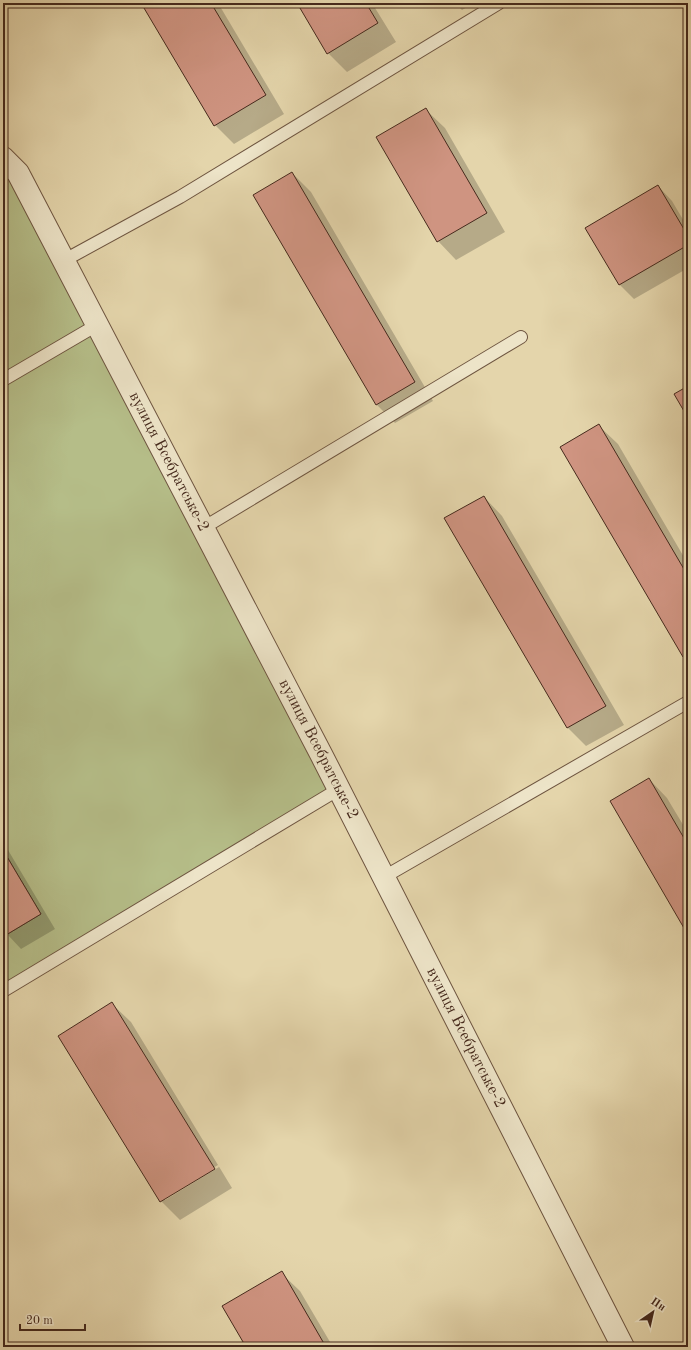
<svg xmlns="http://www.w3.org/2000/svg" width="691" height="1350" font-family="'Old Standard TT',serif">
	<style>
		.green { fill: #b5bd88; stroke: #7e7452 }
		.shadow { fill: #0003; fill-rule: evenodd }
		.building { fill: #cf9481; stroke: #462a1d }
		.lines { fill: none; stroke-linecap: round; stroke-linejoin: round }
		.service-casing { stroke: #6e5540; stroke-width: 14 }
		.minor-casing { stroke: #6e5540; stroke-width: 24 }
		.service { stroke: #ede4c8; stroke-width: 12 }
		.minor { stroke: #ede4c8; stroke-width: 22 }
		.labels { text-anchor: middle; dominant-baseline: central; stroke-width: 3.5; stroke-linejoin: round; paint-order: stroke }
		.street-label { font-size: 16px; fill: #462a1d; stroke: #ede4c8 }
	</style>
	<rect width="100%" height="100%" fill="#e4d5ab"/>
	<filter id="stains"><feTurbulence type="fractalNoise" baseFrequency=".005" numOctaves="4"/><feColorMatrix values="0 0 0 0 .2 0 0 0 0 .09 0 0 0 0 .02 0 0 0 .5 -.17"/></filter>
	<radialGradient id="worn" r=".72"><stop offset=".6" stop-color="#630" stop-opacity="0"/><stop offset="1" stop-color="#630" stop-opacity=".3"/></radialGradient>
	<!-- green -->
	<path class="green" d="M 3,158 L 339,789 L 3,991 L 3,929 L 6,935 L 41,914 L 3,850 Z"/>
	<!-- shadow -->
	<path class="shadow" d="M 142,3 L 218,3 L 284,114 L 234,144 L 215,125 Z
		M 298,3 L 372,3 L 396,42 L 347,72 L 328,53 Z
		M 455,3 L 474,3 L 462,10 Z
		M 426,110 L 445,128 L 505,232 L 456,260 L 438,241 Z
		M 292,173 L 311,192 L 433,401 L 395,423 L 376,404 Z
		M 658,186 L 672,201 L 688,228 L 688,268 L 634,299 L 620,285 Z
		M 599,426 L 618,444 L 688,564 L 688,661 L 683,656 Z
		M 484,497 L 502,516 L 624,725 L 586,746 L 568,728 L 446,519 Z
		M 649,779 L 667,798 L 688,833 L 688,933 Z
		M 3,845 L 8,850 L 55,929 L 21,949 L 7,934 L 3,928 Z
		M 112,1004 L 131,1022 L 232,1188 L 180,1220 L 161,1201 L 59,1036 ZM 218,1165 L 219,1167 L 165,1200 L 165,1198 Z
		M 281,1273 L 300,1291 L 333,1347 L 247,1347 Z"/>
	<!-- building -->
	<path class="building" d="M 141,3 L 211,3 L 266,95 L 214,126 Z
		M 297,3 L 366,3 L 378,23 L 327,54 Z
		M 426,108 L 487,213 L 437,242 L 376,137 Z
		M 292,172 L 415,382 L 376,405 L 253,195 Z
		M 658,185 L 688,236 L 688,245 L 619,285 L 585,228 Z
		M 688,386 L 688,418 L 674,394 Z
		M 599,424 L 688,576 L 688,654 L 683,657 L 560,447 Z
		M 484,496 L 606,706 L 567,728 L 444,518 Z
		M 649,778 L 688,845 L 688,935 L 610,801 Z
		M 3,850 L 41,914 L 6,935 L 3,929 Z
		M 112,1002 L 215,1169 L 160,1202 L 58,1036 Z
		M 282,1271 L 326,1347 L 246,1347 L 222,1306 Z"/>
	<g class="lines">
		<!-- service casing -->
		<g class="service-casing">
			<path id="service" d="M 63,261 L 180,197 L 499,3
				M 3,380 L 97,325
				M 203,528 L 521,337
				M 384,877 L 688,702
				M 3,991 L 339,789"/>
		</g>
		<!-- minor casing -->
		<g class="minor-casing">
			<g id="minor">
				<path id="s1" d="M 3,158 L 18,173 L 322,756 L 623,1347"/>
			</g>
		</g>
		<!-- service -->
		<use href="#service" class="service"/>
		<!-- minor -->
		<use href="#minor" class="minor"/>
	</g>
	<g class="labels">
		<!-- street labels -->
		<g class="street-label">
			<text stroke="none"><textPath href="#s1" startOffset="347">вулиця Всебратське-2</textPath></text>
			<text stroke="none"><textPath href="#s1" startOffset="671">вулиця Всебратське-2</textPath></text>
			<text stroke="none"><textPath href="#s1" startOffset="995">вулиця Всебратське-2</textPath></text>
		</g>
	</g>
	<!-- margin -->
	<rect width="691" height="1350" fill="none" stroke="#e4d5ab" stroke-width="16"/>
	<rect x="4" y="4" width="683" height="1342" fill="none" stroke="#462a1d" stroke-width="2"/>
	<rect x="8" y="8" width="675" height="1334" fill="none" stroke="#462a1d"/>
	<!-- north arrow -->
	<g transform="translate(653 1312) rotate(34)" stroke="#ede4c8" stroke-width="3" paint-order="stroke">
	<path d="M0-3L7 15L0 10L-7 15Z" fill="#462a1d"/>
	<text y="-6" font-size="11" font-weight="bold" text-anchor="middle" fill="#462a1d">Пн</text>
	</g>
	<!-- scale -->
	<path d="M20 1324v6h65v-6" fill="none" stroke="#462a1d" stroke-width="2"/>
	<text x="26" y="1324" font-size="12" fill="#462a1d" stroke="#ede4c8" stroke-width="3" paint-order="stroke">20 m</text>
	<rect width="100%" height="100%" filter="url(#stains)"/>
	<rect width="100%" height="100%" fill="url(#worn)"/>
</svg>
